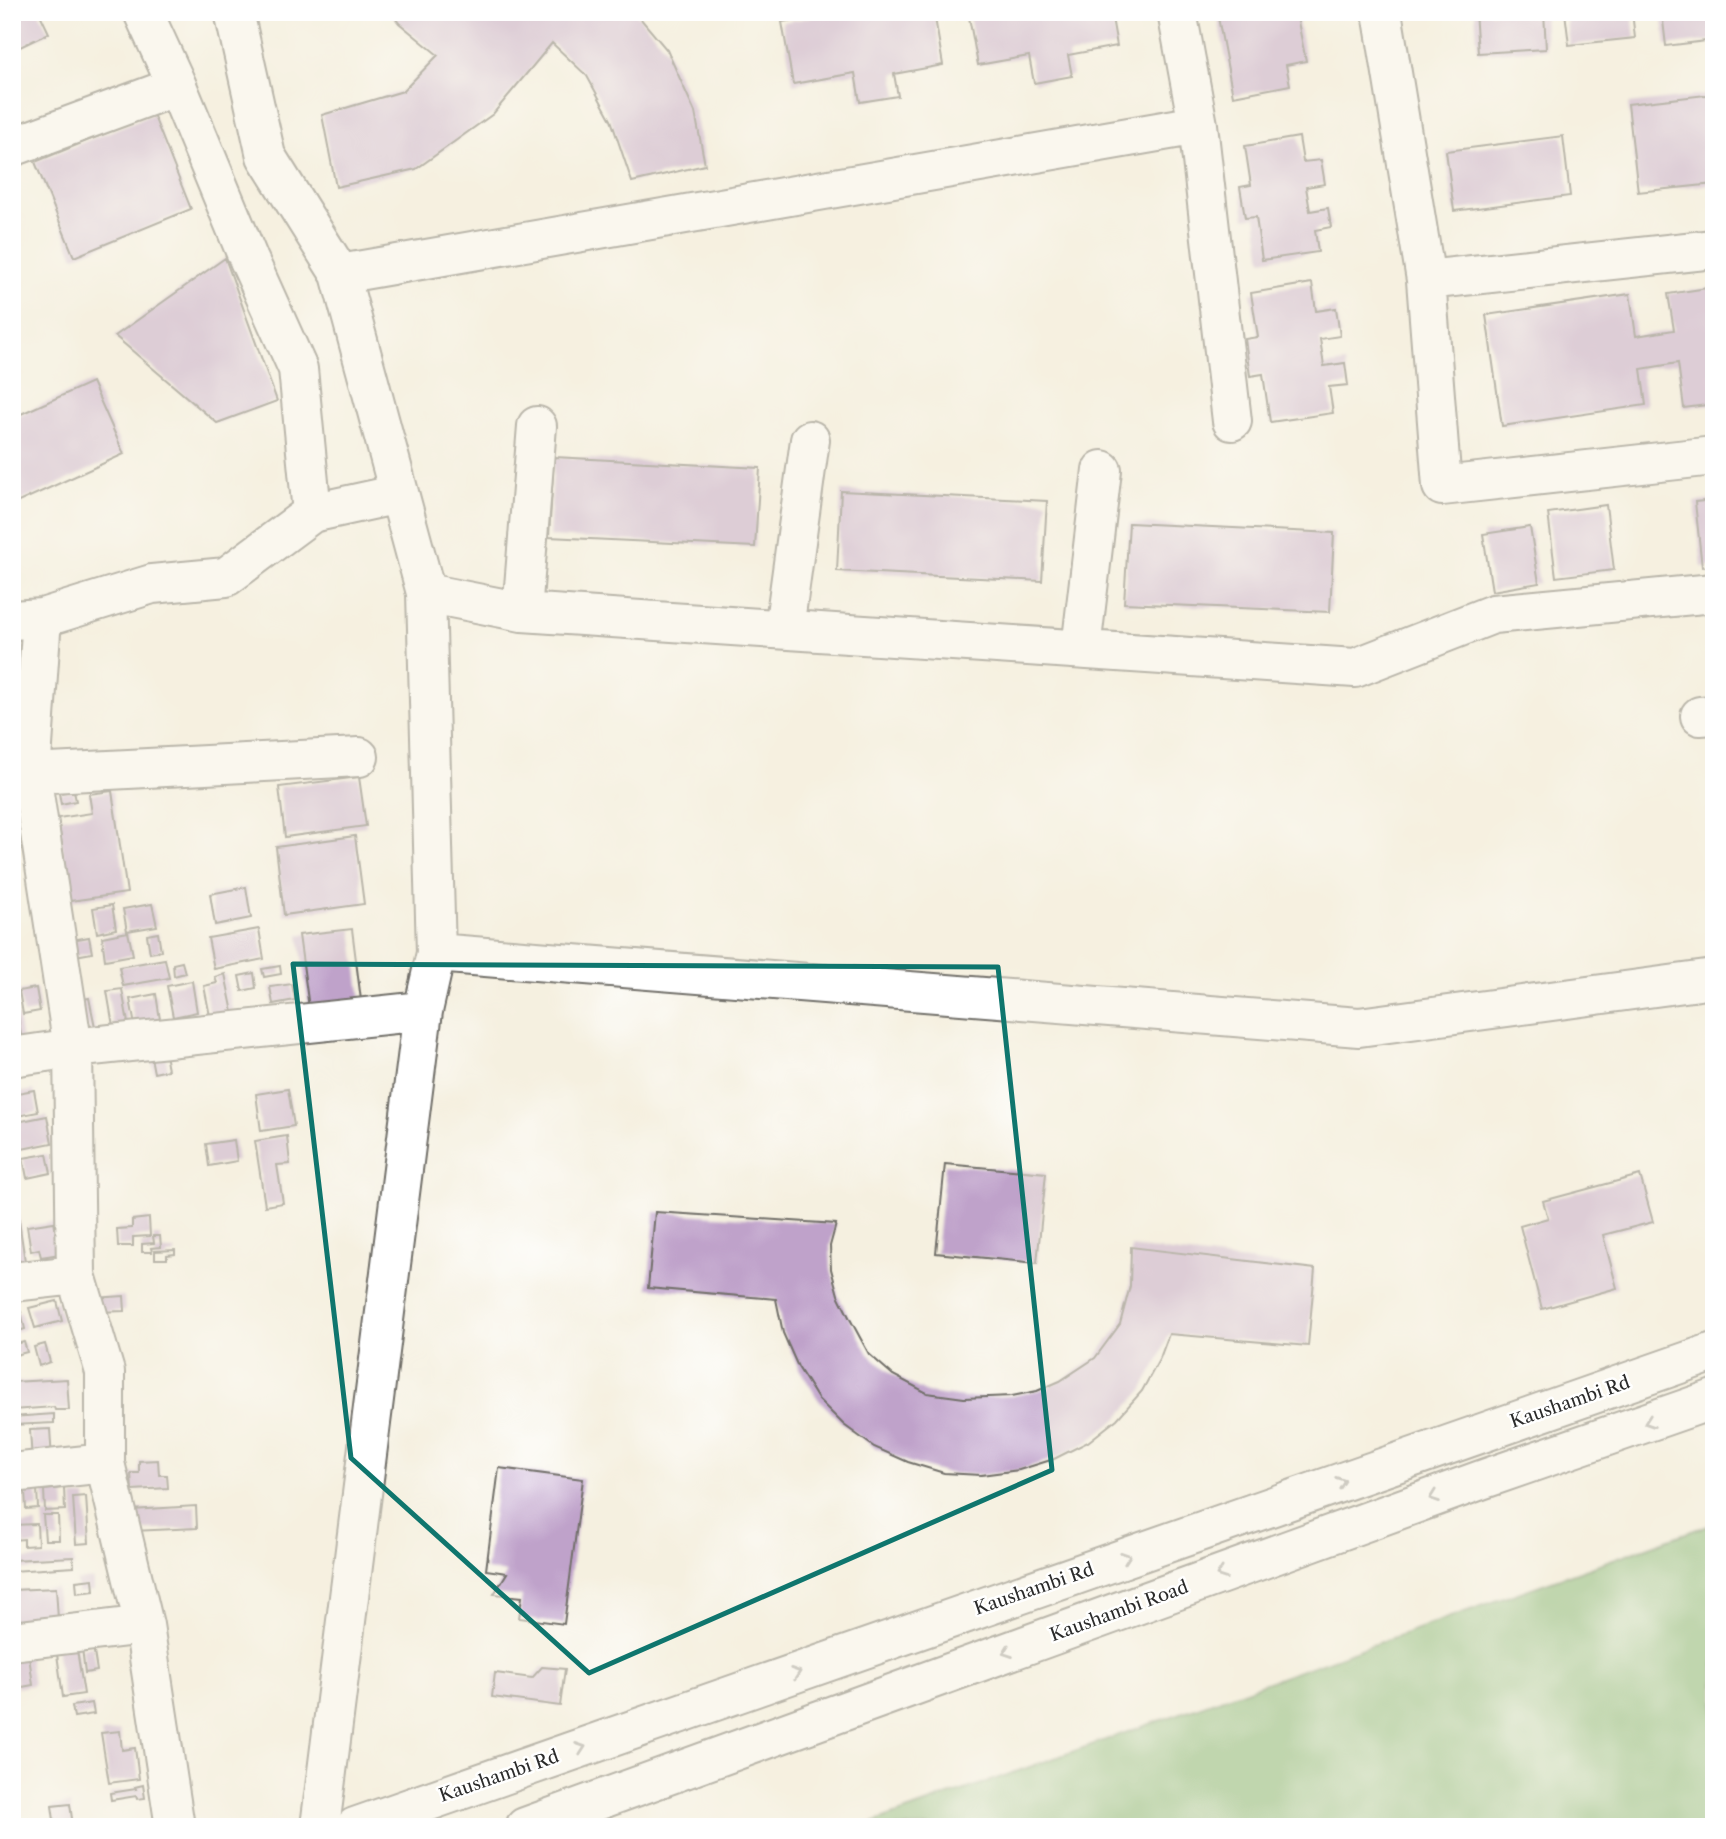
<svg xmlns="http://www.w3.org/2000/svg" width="1726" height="1839" font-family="'Libre Caslon Text',serif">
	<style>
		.forest { fill: #7fb571; stroke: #55704e; stroke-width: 2 }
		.building { fill: #bfa2ca }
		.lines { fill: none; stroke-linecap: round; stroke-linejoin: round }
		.minor-casing { stroke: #72706a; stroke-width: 42 }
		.major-casing { stroke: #72706a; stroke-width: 42 }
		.minor { stroke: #fff; stroke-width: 38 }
		.major { stroke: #fff; stroke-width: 38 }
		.oneway { stroke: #a0a0a0 }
		.marked { fill: none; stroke: #0f766e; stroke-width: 5; stroke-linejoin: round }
		.labels { text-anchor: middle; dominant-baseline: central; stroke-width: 5; stroke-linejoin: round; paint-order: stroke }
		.street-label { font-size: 18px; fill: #2b2b2b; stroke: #fff }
	</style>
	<rect width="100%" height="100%" fill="#fff"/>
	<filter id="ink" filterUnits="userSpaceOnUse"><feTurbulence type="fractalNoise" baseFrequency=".0143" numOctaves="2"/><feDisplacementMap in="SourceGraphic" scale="14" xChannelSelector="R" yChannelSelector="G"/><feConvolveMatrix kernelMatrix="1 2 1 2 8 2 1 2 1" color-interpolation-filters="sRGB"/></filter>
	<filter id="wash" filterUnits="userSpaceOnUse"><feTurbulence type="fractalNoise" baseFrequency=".00686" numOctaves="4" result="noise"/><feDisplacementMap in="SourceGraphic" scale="28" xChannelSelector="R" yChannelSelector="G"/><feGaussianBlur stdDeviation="1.57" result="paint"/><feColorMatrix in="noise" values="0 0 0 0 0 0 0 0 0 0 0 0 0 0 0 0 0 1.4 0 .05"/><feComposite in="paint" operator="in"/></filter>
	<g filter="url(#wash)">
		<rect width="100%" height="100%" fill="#f5f0e0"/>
		<!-- forest -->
		<path class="forest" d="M 1714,1523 L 1714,1827 L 861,1827 Z"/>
		<g id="blocks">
			<!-- building -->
			<path class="building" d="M 12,12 L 39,12 L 49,33 L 12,51 Z
				M 390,12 L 635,12 L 667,50 L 695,112 L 705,165 L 632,182 L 611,120 L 587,76 L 552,43 L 493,114 L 416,169 L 336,187 L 322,115 L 403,91 L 438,55 L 399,23 Z
				M 817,12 L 847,12 L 848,16 L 863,14 L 862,12 L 934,12 L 943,65 L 894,74 L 898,96 L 860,102 L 855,73 L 793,84 L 782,22 L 818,16 Z
				M 968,12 L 1111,12 L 1117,46 L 1068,55 L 1072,76 L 1034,83 L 1029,56 L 978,65 Z
				M 1217,12 L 1296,12 L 1306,61 L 1286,65 L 1290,85 L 1233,96 Z
				M 1475,12 L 1544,12 L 1546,49 L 1478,53 Z
				M 1565,12 L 1632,12 L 1635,38 L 1569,45 Z
				M 1662,12 L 1714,12 L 1714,40 L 1666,46 Z
				M 1714,94 L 1714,184 L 1638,192 L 1628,104 Z
				M 153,114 L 191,209 L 74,257 L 35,162 Z
				M 1563,136 L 1570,196 L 1454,211 L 1446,151 Z
				M 1299,137 L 1303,162 L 1321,160 L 1325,184 L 1306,187 L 1310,211 L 1328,208 L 1331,227 L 1315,230 L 1318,252 L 1262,260 L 1256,217 L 1245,218 L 1240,187 L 1251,185 L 1245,146 Z
				M 225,258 L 277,401 L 217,423 L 115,336 Z
				M 1312,283 L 1316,311 L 1336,308 L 1340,336 L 1320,339 L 1324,366 L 1345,363 L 1348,385 L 1329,387 L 1333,413 L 1270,422 L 1263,374 L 1250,376 L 1245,339 L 1258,337 L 1251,293 Z
				M 1714,287 L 1714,404 L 1684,408 L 1678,363 L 1641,369 L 1646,405 L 1502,426 L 1486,315 L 1630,294 L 1636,336 L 1674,330 L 1668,294 Z
				M 92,382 L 124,454 L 12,505 L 12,418 Z
				M 554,457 L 760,468 L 755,547 L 549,537 Z
				M 841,491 L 1047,501 L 1042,581 L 837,571 Z
				M 1714,500 L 1714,566 L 1702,567 L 1695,502 Z
				M 1606,505 L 1614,570 L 1556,577 L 1548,513 Z
				M 1129,523 L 1334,533 L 1330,612 L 1124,603 Z
				M 1530,527 L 1539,583 L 1492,591 L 1483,534 Z
				M 359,777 L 366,826 L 285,837 L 279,787 Z
				M 74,791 L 76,801 L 61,804 L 59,793 Z
				M 112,791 L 127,893 L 70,901 L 58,818 L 92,813 L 89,794 Z
				M 355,836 L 364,904 L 284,915 L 276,847 Z
				M 246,887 L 251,918 L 215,925 L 210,894 Z
				M 152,904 L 157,926 L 127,931 L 123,909 Z
				M 112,905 L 116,929 L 97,933 L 93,908 Z
				M 259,929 L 264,959 L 214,969 L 208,938 Z
				M 352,929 L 362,1008 L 310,1015 L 299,935 Z
				M 128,932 L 133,955 L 105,960 L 102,937 Z
				M 158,933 L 161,951 L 150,953 L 147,935 Z
				M 89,937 L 92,953 L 75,956 L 72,940 Z
				M 165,959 L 169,978 L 123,986 L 119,967 Z
				M 182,962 L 185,973 L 174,976 L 173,964 Z
				M 280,966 L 281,974 L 264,977 L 262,969 Z
				M 254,973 L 256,988 L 242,991 L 239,976 Z
				M 225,974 L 235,1022 L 212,1026 L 204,986 L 217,983 L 215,977 Z
				M 192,981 L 197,1012 L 173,1017 L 167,986 Z
				M 292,984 L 295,1000 L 273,1004 L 270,987 Z
				M 36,988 L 40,1011 L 23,1014 L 19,991 Z
				M 122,989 L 128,1023 L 113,1026 L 107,991 Z
				M 156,994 L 161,1026 L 136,1031 L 130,999 Z
				M 89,998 L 98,1041 L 69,1002 Z
				M 18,1016 L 23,1048 L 12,1049 L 12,1017 Z
				M 164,1049 L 168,1070 L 154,1073 L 150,1052 Z
				M 288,1089 L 294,1126 L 261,1131 L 256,1094 Z
				M 34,1090 L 38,1112 L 12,1117 L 12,1094 Z
				M 47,1116 L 52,1143 L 12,1151 L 12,1123 Z
				M 287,1136 L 290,1164 L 277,1165 L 283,1203 L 265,1206 L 255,1141 Z
				M 234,1140 L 237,1161 L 209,1166 L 206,1144 Z
				M 47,1154 L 51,1173 L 27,1178 L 23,1158 Z
				M 945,1164 L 1046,1173 L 1037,1263 L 936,1253 Z
				M 1640,1175 L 1653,1222 L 1603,1235 L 1617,1288 L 1542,1309 L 1520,1226 L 1548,1218 L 1543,1201 Z
				M 655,1212 L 836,1224 L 830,1246 L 831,1269 L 838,1295 L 850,1319 L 869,1354 L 893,1375 L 927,1393 L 964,1398 L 1012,1396 L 1037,1391 L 1060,1381 L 1095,1358 L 1120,1324 L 1130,1286 L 1131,1247 L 1315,1269 L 1308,1346 L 1169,1334 L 1160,1358 L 1142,1391 L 1117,1419 L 1088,1442 L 1054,1459 L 1019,1470 L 981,1475 L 944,1473 L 908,1462 L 874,1447 L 844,1425 L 818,1399 L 798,1367 L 783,1333 L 776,1299 L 648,1288 Z
				M 18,1214 L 26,1268 L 12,1270 L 12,1215 Z
				M 149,1218 L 150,1236 L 133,1237 L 133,1246 L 118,1246 L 117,1229 L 132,1228 L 132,1220 Z
				M 54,1222 L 60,1254 L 41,1257 L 39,1249 L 31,1251 L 27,1226 Z
				M 153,1236 L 160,1236 L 161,1247 L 151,1248 L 152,1252 L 142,1252 L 142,1244 L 154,1243 Z
				M 175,1250 L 175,1254 L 167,1255 L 167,1259 L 155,1259 L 155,1251 Z
				M 124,1296 L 125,1311 L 95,1312 L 94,1298 Z
				M 57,1301 L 62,1321 L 35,1328 L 29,1308 Z
				M 21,1312 L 25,1329 L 12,1333 L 12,1314 Z
				M 24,1342 L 27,1352 L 12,1356 L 12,1345 Z
				M 45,1344 L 50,1362 L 39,1366 L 34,1347 Z
				M 67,1379 L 69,1410 L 55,1410 L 54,1407 L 12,1410 L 12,1382 Z
				M 54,1414 L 54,1423 L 12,1425 L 12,1417 Z
				M 50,1429 L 52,1460 L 32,1461 L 30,1430 Z
				M 158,1460 L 159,1475 L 167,1475 L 168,1488 L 132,1490 L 131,1473 L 139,1473 L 139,1461 Z
				M 499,1468 L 583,1479 L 564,1624 L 519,1618 L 522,1597 L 494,1594 L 507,1573 L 486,1570 Z
				M 64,1488 L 65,1510 L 45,1511 L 44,1490 Z
				M 37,1489 L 38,1508 L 26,1509 L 25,1490 Z
				M 86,1496 L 89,1543 L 76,1544 L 73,1497 Z
				M 196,1506 L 197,1528 L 133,1531 L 132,1510 Z
				M 43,1515 L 58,1515 L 59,1540 L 45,1540 Z
				M 37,1524 L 38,1545 L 24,1546 L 24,1539 L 13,1540 L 12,1525 Z
				M 73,1557 L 74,1567 L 12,1571 L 12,1560 Z
				M 93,1579 L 94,1591 L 77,1593 L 76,1581 Z
				M 56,1588 L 58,1619 L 12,1622 L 12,1590 Z
				M 76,1644 L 84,1694 L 63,1697 L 56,1647 Z
				M 93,1646 L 97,1671 L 85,1673 L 82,1648 Z
				M 28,1649 L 33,1685 L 17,1688 L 12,1652 Z
				M 542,1667 L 565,1669 L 560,1706 L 492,1697 L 495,1673 L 532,1678 Z
				M 92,1703 L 94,1714 L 74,1717 L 72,1706 Z
				M 120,1731 L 122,1750 L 135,1748 L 139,1779 L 109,1783 L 101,1733 Z
				M 143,1785 L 145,1798 L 137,1799 L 136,1796 L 111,1800 L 110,1793 L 136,1789 L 135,1787 Z
				M 70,1804 L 73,1826 L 55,1827 L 52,1806 Z"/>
		</g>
	</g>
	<g filter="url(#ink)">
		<use href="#blocks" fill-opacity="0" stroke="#72706a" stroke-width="2"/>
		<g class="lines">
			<!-- minor casing -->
			<g class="minor-casing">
				<path id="minor" d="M 234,12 L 266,156 L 340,274 L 426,593 L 436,953 L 423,1011 L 320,1827
					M 1177,12 L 1198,125 L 1232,421
					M 1382,12 L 1426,280 L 1442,486 L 1714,456
					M 12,147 L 177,86
					M 340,274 L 1198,125
					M 1426,280 L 1714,249
					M 312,513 L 399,494
					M 426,593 L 522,612 L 1355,668 L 1493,614 L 1714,593
					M 522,612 L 537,426
					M 42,618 L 31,774 L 73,1048 L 76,1275 L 105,1372 L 105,1463 L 144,1625 L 175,1827
					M 12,620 L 42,618 L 152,584 L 226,577 L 312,513 L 298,369 L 249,260 L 177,86 L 143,12
					M 784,629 L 810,440
					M 1081,649 L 1102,470
					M 1700,716 L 1714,715
					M 31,774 L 359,757
					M 436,953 L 1359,1027 L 1714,979
					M 12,1057 L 73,1048 L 423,1011
					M 12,1282 L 76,1275
					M 12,1473 L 105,1463
					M 12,1641 L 144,1625"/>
			</g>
			<!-- major casing -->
			<g class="major-casing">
				<path id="major" d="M 355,1827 L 1714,1352
					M 525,1827 L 1481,1480 L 1714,1399"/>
			</g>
			<!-- minor -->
			<use href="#minor" class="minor"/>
			<!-- major -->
			<use href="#major" class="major"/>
		</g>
		<!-- one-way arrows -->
		<defs><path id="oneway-chevron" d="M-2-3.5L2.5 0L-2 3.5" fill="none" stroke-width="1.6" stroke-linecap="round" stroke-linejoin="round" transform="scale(1.75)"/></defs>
		<g class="oneway">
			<use href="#oneway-chevron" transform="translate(1649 1422) rotate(161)"/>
			<use href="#oneway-chevron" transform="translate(1341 1482) rotate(-19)"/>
			<use href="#oneway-chevron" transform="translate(1434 1497) rotate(160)"/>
			<use href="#oneway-chevron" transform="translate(1126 1557) rotate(-19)"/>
			<use href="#oneway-chevron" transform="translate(1221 1574) rotate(160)"/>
			<use href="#oneway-chevron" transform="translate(1007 1652) rotate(160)"/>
			<use href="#oneway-chevron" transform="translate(796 1673) rotate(-19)"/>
			<use href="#oneway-chevron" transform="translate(581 1748) rotate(-19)"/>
		</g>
	</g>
	<!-- marked area -->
	<path d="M0 0H1726V1839H0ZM 293,964 L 998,967 L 1052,1470 L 589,1673 L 351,1458 Z" fill="#f5f0e0" fill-opacity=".55" fill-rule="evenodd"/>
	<path class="marked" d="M 293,964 L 998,967 L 1052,1470 L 589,1673 L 351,1458 Z"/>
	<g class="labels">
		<!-- street labels -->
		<g class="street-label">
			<text transform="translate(1570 1402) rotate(-19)">Kaushambi Rd</text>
			<text transform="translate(1034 1589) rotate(-19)">Kaushambi Rd</text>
			<text transform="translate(1119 1611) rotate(-20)">Kaushambi Road</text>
			<text transform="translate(499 1776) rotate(-19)">Kaushambi Rd</text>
		</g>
	</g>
	<!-- margin -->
	<rect width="1726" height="1839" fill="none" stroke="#fff" stroke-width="42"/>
</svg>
